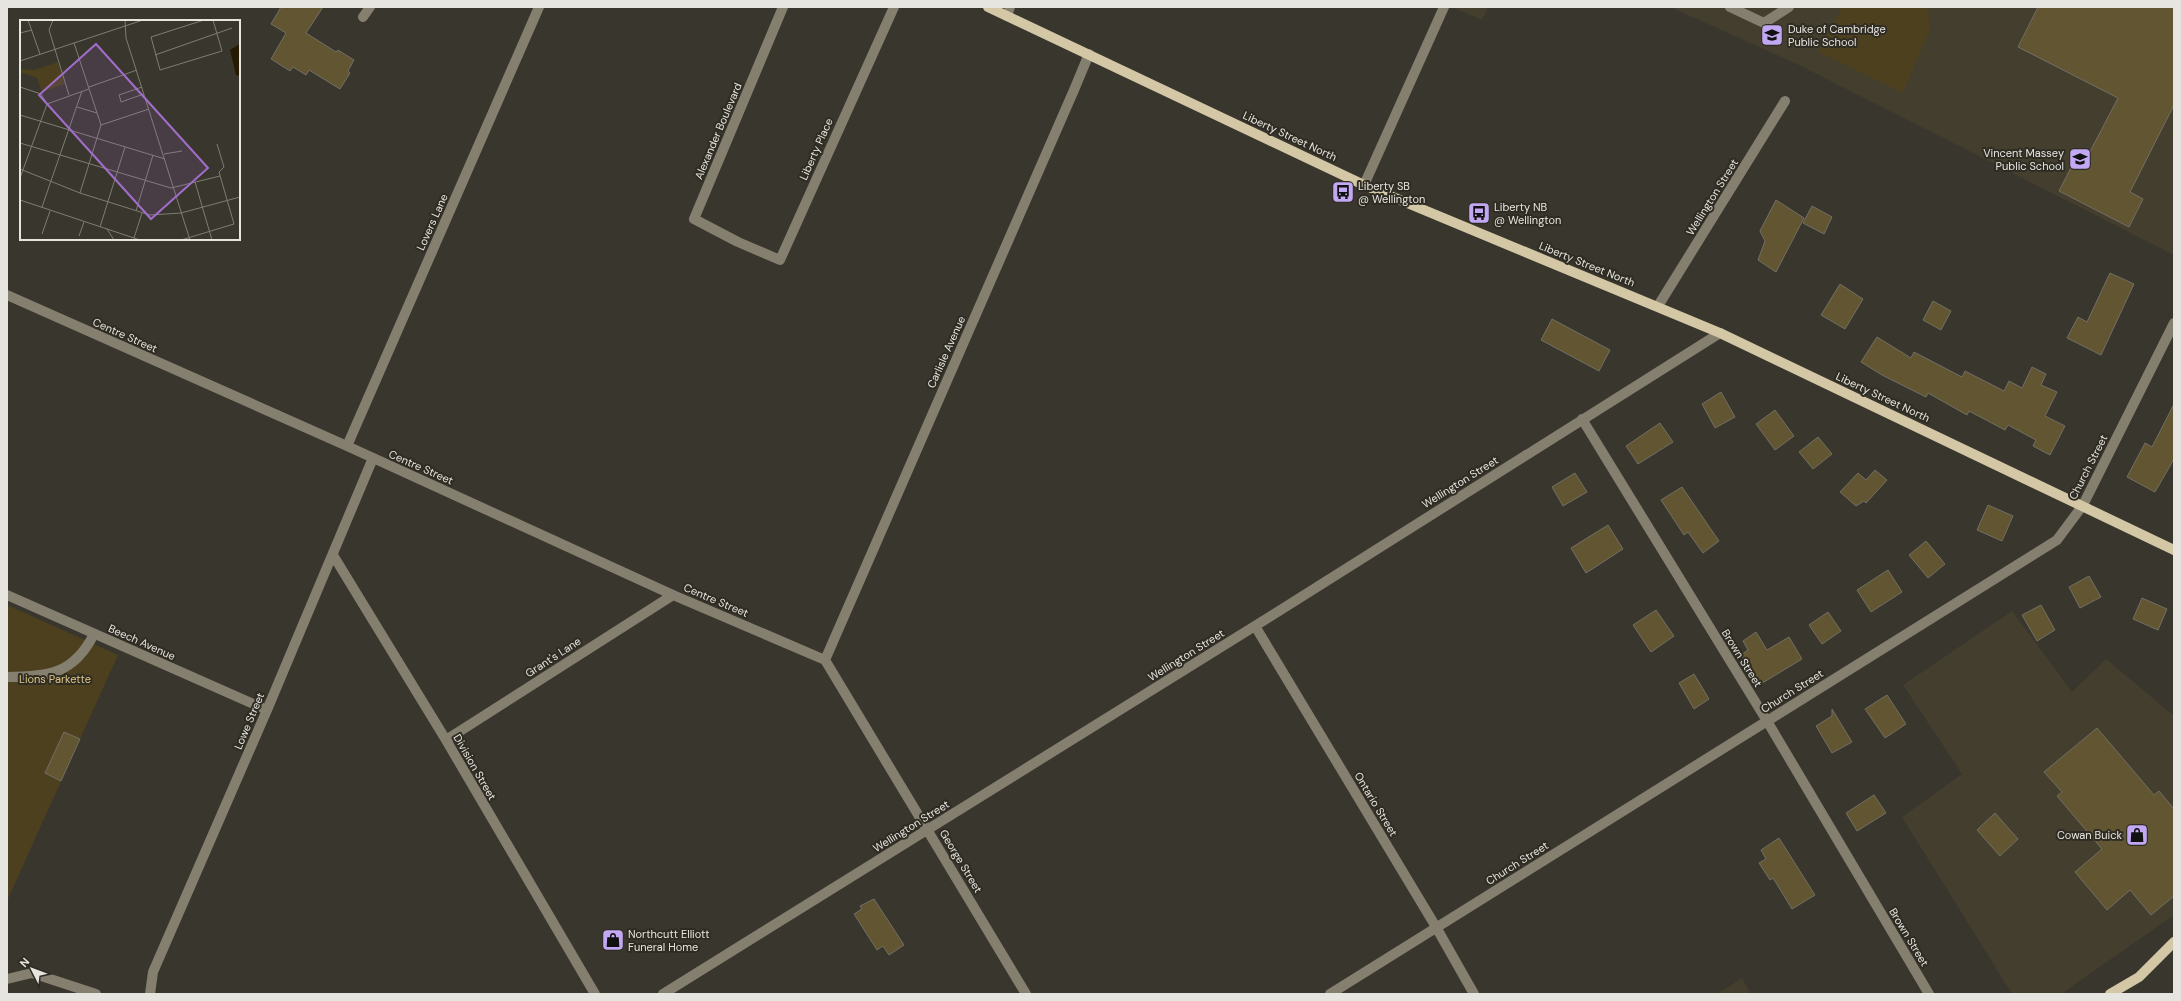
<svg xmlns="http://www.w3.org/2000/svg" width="2181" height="1001" font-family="'DM Sans',sans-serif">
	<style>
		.built { fill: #443e2f }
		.green { fill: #4c401f }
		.building { fill: #625531; stroke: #726f65 }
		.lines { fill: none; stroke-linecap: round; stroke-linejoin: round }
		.minor { stroke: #857f6f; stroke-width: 10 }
		.major { stroke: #d4c7a6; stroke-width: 10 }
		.labels { text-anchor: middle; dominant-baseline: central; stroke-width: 4; stroke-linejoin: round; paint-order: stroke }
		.poi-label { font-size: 11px; fill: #e7e5df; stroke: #2f2c23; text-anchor: start }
		.street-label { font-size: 11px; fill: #e7e5df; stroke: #2f2c23 }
		.park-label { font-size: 11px; fill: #dec688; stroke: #2f2c23 }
		.inset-road { fill: none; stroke: #7f7c74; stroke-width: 1 }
		.view { fill: #a16dca; fill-opacity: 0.15; stroke: #a16dca; stroke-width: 2 }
		.inset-edge { fill: none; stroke: #e7e5df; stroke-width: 2 }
	</style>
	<rect width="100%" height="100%" fill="#39362d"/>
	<!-- built -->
	<path class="built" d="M 1452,7 L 1488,7 L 1482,20 Z
		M 1670,7 L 2174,7 L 2174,255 L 1797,64 Z
		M 2012,611 L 2072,692 L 2106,659 L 2174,716 L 2174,915 L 2061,994 L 2012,994 L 1902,817 L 1962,774 L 1903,685 Z
		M 1742,978 L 1751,994 L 1717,994 Z"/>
	<!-- green -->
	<path class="green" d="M 1842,7 L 1928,7 L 1930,29 L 1903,93 L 1818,52 Z
		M 7,605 L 118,655 L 7,901 Z"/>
	<!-- building -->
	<path class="building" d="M 281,7 L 323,7 L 306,33 L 336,52 L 338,50 L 354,60 L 348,71 L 350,73 L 340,89 L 309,70 L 306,75 L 293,67 L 290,71 L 271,59 L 286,33 L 271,24 Z
		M 2038,7 L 2174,7 L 2174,105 L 2130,192 L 2143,199 L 2129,227 L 2059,191 L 2074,162 L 2082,167 L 2118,98 L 2018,47 Z
		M 1776,200 L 1804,218 L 1776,272 L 1758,260 L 1765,241 L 1760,231 Z
		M 1812,206 L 1832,217 L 1824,234 L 1803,223 Z
		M 2110,273 L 2134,284 L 2101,355 L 2067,338 L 2078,317 L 2087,322 Z
		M 1840,284 L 1863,299 L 1845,329 L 1821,315 Z
		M 1933,301 L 1951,311 L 1941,330 L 1923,320 Z
		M 1552,319 L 1610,350 L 1599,371 L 1541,340 Z
		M 1877,337 L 1911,358 L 1914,352 L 1962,377 L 1965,371 L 2004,391 L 2009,381 L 2022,388 L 2032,367 L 2046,374 L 2041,385 L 2057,392 L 2045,416 L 2065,426 L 2050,455 L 2033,446 L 2036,440 L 2008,425 L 2005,430 L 1969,411 L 1967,415 L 1928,393 L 1926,397 L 1882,375 L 1861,362 Z
		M 1721,392 L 1735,417 L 1715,428 L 1702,404 Z
		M 2174,404 L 2174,459 L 2155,492 L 2127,477 L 2145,443 L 2152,447 Z
		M 1775,410 L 1794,436 L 1775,450 L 1756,424 Z
		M 1660,423 L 1673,442 L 1638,464 L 1626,446 Z
		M 1818,437 L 1832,454 L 1813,469 L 1799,452 Z
		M 1875,470 L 1887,480 L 1866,503 L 1864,501 L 1856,506 L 1840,492 L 1858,473 L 1866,480 Z
		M 1575,473 L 1587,492 L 1563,506 L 1552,487 Z
		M 1682,487 L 1719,541 L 1703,553 L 1688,532 L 1684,535 L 1661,500 Z
		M 1988,505 L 2013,516 L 2002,541 L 1977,530 Z
		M 1608,525 L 1623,549 L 1586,573 L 1571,548 Z
		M 1926,541 L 1945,564 L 1928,578 L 1909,555 Z
		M 1888,570 L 1902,592 L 1871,612 L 1857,590 Z
		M 2089,576 L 2101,597 L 2080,608 L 2069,587 Z
		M 2142,598 L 2167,609 L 2158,630 L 2133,619 Z
		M 2041,605 L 2055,630 L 2037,641 L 2022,615 Z
		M 1656,610 L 1674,636 L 1651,652 L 1633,625 Z
		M 1828,612 L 1841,631 L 1822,644 L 1809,625 Z
		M 1756,632 L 1767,650 L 1789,637 L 1802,659 L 1759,685 L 1741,655 L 1748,650 L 1743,641 Z
		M 1694,674 L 1709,699 L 1694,709 L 1679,683 Z
		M 1887,695 L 1906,724 L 1885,738 L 1865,709 Z
		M 1832,709 L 1852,742 L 1832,753 L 1816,726 L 1832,716 Z
		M 2097,728 L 2154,795 L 2159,791 L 2174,809 L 2174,896 L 2151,915 L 2130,890 L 2107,910 L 2075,872 L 2102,849 L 2057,796 L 2062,792 L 2044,772 Z
		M 64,732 L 80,739 L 61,781 L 45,773 Z
		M 1874,795 L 1886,813 L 1857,831 L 1846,813 Z
		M 1995,813 L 2018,839 L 2000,856 L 1977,830 Z
		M 1779,838 L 1815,895 L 1792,909 L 1773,878 L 1770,880 L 1759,863 L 1766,859 L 1761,850 Z
		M 874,899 L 904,945 L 889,955 L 883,946 L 877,950 L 854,914 L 862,909 L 860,906 Z"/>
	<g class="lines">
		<!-- minor -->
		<path class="minor" d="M 783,7 L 694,219 L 738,242 L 780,260 L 894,7
			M 1730,7 L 1764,23 L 1789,7
			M 1007,16 L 1010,7
			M 363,17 L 370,7
			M 1364,185 L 1444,7
			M 7,295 L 347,446 L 673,595 L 825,660
			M 1658,306 L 1785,101
			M 1582,419 L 1767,721 L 1929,994
			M 347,446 L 539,7
			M 333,555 L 446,740 L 595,994
			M 7,595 L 267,710
			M 1255,626 L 1436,927 L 1474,994
			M 825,660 L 1074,90 L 1089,54
			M 825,660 L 1026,994
			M 7,677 C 48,677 74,674 94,634
			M 446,740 L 673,595
			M 7,979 L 32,973 L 96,994
			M 150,994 L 153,972 L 267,710 L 373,458
			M 663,994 L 1271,616 L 1720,333
			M 1330,994 L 2057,540 L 2083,505 L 2174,323"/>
		<!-- major -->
		<path class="major" d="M 988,7 L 1364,185 L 1720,333 L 2174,550
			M 2110,994 L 2139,977 L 2174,942"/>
	</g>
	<!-- icons -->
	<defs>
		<g id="school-square" transform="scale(1.15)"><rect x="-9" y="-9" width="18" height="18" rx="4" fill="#c2a8f3" stroke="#2f2c23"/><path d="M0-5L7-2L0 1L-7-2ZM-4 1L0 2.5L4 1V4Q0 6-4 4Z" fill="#111"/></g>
		<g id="bus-square" transform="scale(1.15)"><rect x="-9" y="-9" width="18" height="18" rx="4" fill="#c2a8f3" stroke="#2f2c23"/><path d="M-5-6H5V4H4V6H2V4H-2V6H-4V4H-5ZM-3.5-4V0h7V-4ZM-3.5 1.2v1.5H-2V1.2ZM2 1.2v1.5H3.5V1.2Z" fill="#111"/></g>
		<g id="shop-square" transform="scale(1.15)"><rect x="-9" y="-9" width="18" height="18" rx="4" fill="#c2a8f3" stroke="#2f2c23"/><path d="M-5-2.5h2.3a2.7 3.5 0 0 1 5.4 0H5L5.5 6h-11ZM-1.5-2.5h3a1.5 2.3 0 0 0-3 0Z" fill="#111"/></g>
	</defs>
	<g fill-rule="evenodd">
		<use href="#school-square" x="1772" y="35"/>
		<use href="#school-square" x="2080" y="159"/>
		<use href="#bus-square" x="1343" y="192"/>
		<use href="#bus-square" x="1479" y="213"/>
		<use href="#shop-square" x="2137" y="835"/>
		<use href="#shop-square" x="613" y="940"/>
	</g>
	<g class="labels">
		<!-- poi labels -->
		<g class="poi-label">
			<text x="1788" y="29">Duke of Cambridge<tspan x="1788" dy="13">Public School</tspan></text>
			<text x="2064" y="153" text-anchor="end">Vincent Massey<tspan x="2064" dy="13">Public School</tspan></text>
			<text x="1358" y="186">Liberty SB<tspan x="1358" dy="13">@ Wellington</tspan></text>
			<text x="1494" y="207">Liberty NB<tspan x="1494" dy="13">@ Wellington</tspan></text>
			<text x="2122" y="835" text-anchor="end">Cowan Buick</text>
			<text x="628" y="934">Northcutt Elliott<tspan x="628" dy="13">Funeral Home</tspan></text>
		</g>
		<!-- street labels -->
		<g class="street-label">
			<text transform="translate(718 131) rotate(-67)">Alexander Boulevard</text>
			<text transform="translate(1290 136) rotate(25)">Liberty Street North</text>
			<text transform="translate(816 149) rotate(-66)">Liberty Place</text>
			<text transform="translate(1712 197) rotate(-58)">Wellington Street</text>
			<text transform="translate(432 222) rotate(-66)">Lovers Lane</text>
			<text transform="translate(1587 264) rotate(22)">Liberty Street North</text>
			<text transform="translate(125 335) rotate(24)">Centre Street</text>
			<text transform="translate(946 352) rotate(-66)">Carlisle Avenue</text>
			<text transform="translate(1883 397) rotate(25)">Liberty Street North</text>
			<text transform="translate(421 467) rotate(24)">Centre Street</text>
			<text transform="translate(2088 467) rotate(-63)">Church Street</text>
			<text transform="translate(1460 482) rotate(-32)">Wellington Street</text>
			<text transform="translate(716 600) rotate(23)">Centre Street</text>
			<text transform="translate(142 642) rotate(24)">Beech Avenue</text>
			<text transform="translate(1186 655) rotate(-32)">Wellington Street</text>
			<text transform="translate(553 657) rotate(-33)">Grant's Lane</text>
			<text transform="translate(1742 658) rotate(58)">Brown Street</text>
			<text transform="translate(1792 691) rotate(-32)">Church Street</text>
			<text transform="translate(249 721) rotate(-67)">Lowe Street</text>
			<text transform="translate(475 767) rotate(60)">Division Street</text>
			<text transform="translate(1376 804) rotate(59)">Ontario Street</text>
			<text transform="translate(911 826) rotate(-32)">Wellington Street</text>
			<text transform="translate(961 861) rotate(59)">George Street</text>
			<text transform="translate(1517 863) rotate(-32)">Church Street</text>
			<text transform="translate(1909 937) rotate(59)">Brown Street</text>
		</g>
		<!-- park labels -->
		<g class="park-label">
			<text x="55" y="679">Lions Parkette</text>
		</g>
	</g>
	<!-- overview -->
	<g transform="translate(20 20)">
		<rect width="220" height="220" fill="#39362d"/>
		<path d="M 38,42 L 45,64 L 22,72 L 17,58 L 0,52 L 0,49 L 15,50 Z" fill="#4c401f"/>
		<path d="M 220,24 L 220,56 L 216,55 L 210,30 Z" fill="#251b02"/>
		<path class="inset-road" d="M 8,0 L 20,34M 33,0 L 29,10 L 49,75M 105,0 L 106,18 L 170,220M 184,0 L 131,17 L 140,50 L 202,31 L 193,0M 0,13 L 12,10M 54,23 L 81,105M 135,35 L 212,8M 0,41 L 123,0M 0,67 L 21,74 L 27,84 L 0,158M 69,67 L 117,50M 122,67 L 99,75 L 100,78 L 101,82 L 124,74M 27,84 L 69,69M 57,87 L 77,93M 0,95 L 145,139M 81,105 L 129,89M 0,123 L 151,168 L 200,156M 144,134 L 162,131M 0,149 L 60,173 L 130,195 L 161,193 L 220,177M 175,162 L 192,220M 60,173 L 81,105M 0,180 L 120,220M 22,187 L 62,71M 116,191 L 133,135M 80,207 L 105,127M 87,209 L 94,220M 22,214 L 30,191M 59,216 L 64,202M 114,218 L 122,193M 161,220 L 214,204 L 199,152 L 204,147 L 197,124"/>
		<path class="view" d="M 76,24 L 188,148 L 131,199 L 19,75 Z"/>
		<rect width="220" height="220" class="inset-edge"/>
	</g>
	<!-- border -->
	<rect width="2181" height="1001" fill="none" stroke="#e7e5df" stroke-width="16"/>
	<!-- north arrow -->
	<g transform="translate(32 969) rotate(312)" stroke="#2f2c23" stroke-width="3" paint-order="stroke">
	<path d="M0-3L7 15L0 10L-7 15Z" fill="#e7e5df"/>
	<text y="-6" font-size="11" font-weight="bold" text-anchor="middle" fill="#e7e5df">N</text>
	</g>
</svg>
